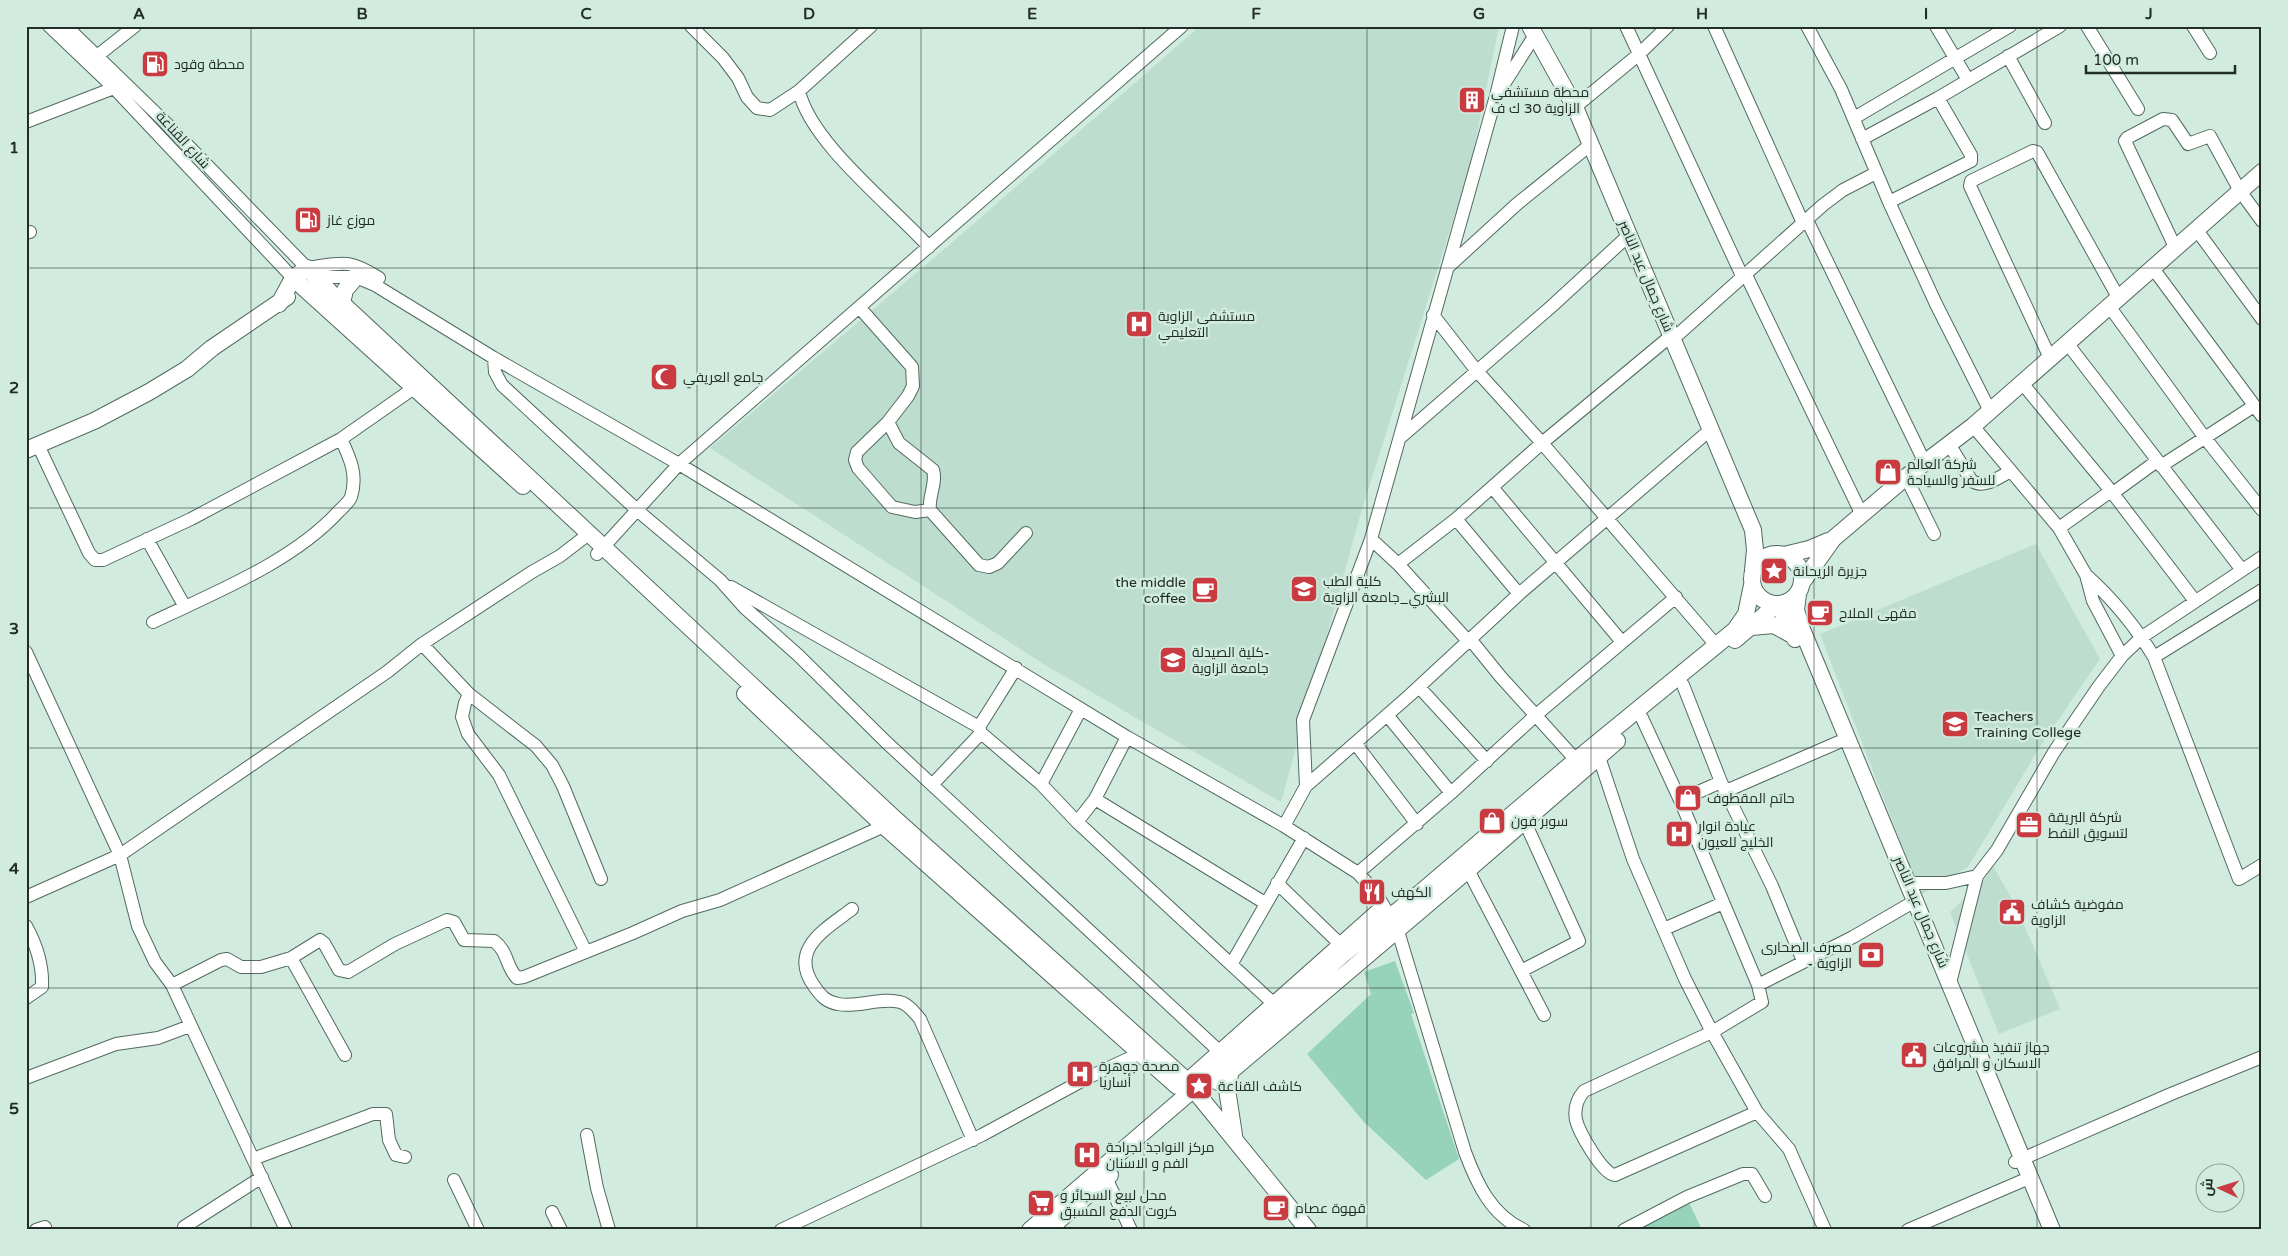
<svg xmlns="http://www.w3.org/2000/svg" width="2288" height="1256" font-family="'Varela Round',Cairo,sans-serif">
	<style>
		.built { fill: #bddecf }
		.green { fill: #96d3ba }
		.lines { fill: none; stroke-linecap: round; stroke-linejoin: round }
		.minor-casing { stroke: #536a60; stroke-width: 14 }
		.major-casing { stroke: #536a60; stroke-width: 18 }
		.minor { stroke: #fff; stroke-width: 12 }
		.major { stroke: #fff; stroke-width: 16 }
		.grid { fill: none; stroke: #222c28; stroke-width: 1; stroke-opacity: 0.55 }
		.labels { text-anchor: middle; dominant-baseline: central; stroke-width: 5; stroke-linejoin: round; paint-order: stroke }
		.poi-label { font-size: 14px; fill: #222c28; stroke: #d1ebdf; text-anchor: start }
		.street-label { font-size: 14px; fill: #222c28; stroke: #d1ebdf }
		.neatline { fill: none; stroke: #222c28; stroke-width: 2 }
		.grid-label { font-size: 16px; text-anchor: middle; font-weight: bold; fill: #222c28 }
	</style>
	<rect width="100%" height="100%" fill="#d1ebdf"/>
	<!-- built -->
	<path class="built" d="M 1200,26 L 1499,26 L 1471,163 L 1360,516 L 1281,802 L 1045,665 L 710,448 L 948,246 Z
		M 2036,544 L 2100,659 L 2041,745 L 1968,867 L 1921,895 L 1820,634 Z
		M 1993,866 L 2016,906 L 2060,1009 L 1999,1034 L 1950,912 L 1984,880 Z"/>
	<!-- green -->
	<path class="green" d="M 1395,961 L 1414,1013 L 1411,1014 L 1459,1159 L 1426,1180 L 1364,1122 L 1307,1054 L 1371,994 L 1364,972 Z
		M 1687,1198 L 1702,1230 L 1625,1230 Z"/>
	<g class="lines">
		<!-- minor casing -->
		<g class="minor-casing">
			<path id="minor" d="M 49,26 L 114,88 L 293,278
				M 66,26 L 166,123 L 307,268 C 342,263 348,258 379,278
				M 691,26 L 723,58 L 738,78 L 747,97 L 757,108 L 770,110 L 799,91
				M 871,26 L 799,91 C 811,143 891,205 929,247
				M 1626,26 L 1743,278
				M 1714,26 L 1803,223
				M 1807,26 L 1841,89 L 1889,202 L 1936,304 L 1990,411
				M 1936,26 L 1968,80
				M 2087,26 L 2138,109
				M 2193,26 L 2210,53
				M 97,56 L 135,26
				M 2008,56 L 2045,123
				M 1502,87 L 1535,35
				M 1575,107 L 1638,55 L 1668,26
				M 1854,118 L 2010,26
				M 26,122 L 114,88
				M 1862,139 L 1938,98 L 2060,26
				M 1889,202 L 1971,161 L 1971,155 L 1938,98
				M 1807,220 L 1925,463
				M 2196,229 L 2262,319
				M 26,233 L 30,232
				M 2175,247 L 2125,141 L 2127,138 L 2163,119 L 2172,120 L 2188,144 L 2210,136 L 2240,191 L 2262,221
				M 1448,267 L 1517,204 L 1590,145
				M 2152,267 L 2262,416
				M 1746,275 L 1861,513
				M 316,277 L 356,277 L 375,285 L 494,358 L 679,464 L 1127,737 L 1284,826 L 1358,873 L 1375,892 L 1397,928 L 1465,1152 C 1477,1184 1491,1215 1524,1230
				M 2109,306 L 2205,438 L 2262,510
				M 859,307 L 912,367 L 913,386 L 908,396 L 888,422 L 899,443 L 933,470 C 937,483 928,497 930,510 L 979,565 L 989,567 L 998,563 L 1026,533
				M 1433,315 L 1476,370 L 1542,443 L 1716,645
				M 1673,339 L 1823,205 L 1843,190 L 1876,173
				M 2067,343 L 2242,570
				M 494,358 L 495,372 L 502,385 L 638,511 L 720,580 L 745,608 L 798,655 L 886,742 L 1219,1051
				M 2050,358 L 1970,186 L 1971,181 L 2033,151 L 2037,152 L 2118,297
				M 2022,383 L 2111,491 L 2195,601
				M 888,422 L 857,452 L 855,460 L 858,468 L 892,507 L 915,512 L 930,510
				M 1973,426 L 2059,528 L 2086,575 L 2093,601 L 2122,656
				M 1401,437 L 1552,306 L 1629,235
				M 1949,444 L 1971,480 C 1983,490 1999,477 2011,471
				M 38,445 L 89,553 L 95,560 L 103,560 L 191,519 L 341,439 L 414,388
				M 2161,466 L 2254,406
				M 1906,477 L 1934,534
				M 1492,487 L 1622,642
				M 2113,493 L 2157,461
				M 1456,519 L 1519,594
				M 2059,528 L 2111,491
				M 147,539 L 185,607
				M 1371,539 L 1398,564 L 1468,641
				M 597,554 L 679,464 L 1182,26
				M 1398,564 L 1456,519 L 1542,443 L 1672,335
				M 2086,575 C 2113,599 2135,626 2154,657 L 2239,879 L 2262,865
				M 731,587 L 979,727 L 981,733 L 1041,784 L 1077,822 L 1273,1003
				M 153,622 C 214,593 294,561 339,511 C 343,507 349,502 351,497 C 358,475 350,458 341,439
				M 1470,639 L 1500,676 L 1576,760
				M 422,644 L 469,694 L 536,746 L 552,765 L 563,786 L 601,879
				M 26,652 L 120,855 L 138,926 L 155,962 L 172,985 L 286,1230
				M 2154,657 L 2262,590
				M 1683,685 L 1721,782 L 1772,886 L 1803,961
				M 1419,687 L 1487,761
				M 469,694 L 465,703 L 462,717 L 468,734 L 499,775 L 586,952
				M 1387,715 L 1451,793
				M 1642,718 L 1680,800 L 1758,985 L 1762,1002 L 1712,1032 L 1584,1091 C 1577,1099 1574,1109 1576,1120 C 1579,1132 1603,1175 1615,1175 L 1757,1112
				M 979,727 L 1016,668
				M 1355,743 L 1417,824
				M 1599,757 L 1633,859 L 1685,979 L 1712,1032 L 1757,1112 L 1789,1149 L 1825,1230
				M 1041,784 L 1081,709
				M 932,785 L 981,733
				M 1306,786 L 1410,695 L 1519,594 L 1710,430
				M 1726,791 L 1839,742
				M 1095,799 L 1265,903
				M 1680,800 L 1721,782
				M 1077,822 L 1095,799 L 1127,737
				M 1284,826 L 1306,786 L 1303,720 L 1371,539 L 1496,96 L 1513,26
				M 1468,870 L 1544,1015
				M 1358,873 L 1451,793 L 1536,715 L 1676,597
				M 1277,883 L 1340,944
				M 1907,883 L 1946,883 L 1977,876
				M 26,897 L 120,855 L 387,672 L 422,644 L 532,572 L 560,556 L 590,533
				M 852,909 C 826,929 788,949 814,986 C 821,996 826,1002 838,1004 C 858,1008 880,997 900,1002 C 908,1004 915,1013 920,1019 L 973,1140
				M 26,926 C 36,944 43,966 42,987 L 26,998
				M 1664,929 L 1723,903
				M 291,958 L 345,1055
				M 1232,963 L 1304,838
				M 1521,971 L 1579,941 L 1524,820
				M 172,985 L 221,960 L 227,959 L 241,967 L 261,967 L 291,958 L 320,940 L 324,943 L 339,970 L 348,972 L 395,944 L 447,920 L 454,922 L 464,940 L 494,941 C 508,951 506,967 517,978 L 524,977 L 633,933 L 682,911 L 720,900 L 884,826 L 890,820
				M 1758,985 L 1853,937 L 1915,901
				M 1949,987 L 1977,876 L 1997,850 L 2054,752 L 2099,686 L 2122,656 L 2142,637 L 2262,557
				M 26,1078 L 116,1044 L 158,1038 L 190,1026
				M 1186,1080 L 1382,906
				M 587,1135 L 597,1188 L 609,1230
				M 253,1159 L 373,1114 L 386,1114 L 389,1140 L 396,1155 L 405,1157
				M 2015,1162 L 2171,1094 L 2262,1057
				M 1106,1178 L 1131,1230
				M 454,1180 L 478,1230
				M 552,1212 L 561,1230
				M 184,1227 L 262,1177
				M 36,1230 L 45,1227
				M 781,1230 L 982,1135 L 1087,1078 L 1147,1050
				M 1624,1230 L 1687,1197 L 1743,1174 L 1752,1174 L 1765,1196
				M 1908,1230 L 2022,1181"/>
		</g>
		<!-- major casing -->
		<g class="major-casing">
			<path id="major" d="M 1530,26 L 1575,107 L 1753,530 L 1755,550 L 1753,570
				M 293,278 L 523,486
				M 342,303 L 345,290 L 356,277
				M 279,304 L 293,278 L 307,268 L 331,293 L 893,817 L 1186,1080 L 1308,1230
				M 26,450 L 94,421 L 149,392 L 187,369 L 212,348 L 287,297
				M1752 579a25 25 0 1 1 50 0a25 25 0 1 1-50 0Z
				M 1784,555 L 1809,549 L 1828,541
				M 1803,581 L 1833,539 L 1906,477 L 1973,426 L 2262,172
				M 1798,594 L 1796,610 L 1801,627 L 2052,1230
				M 1779,605 L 1795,639
				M 1751,627 L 1774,625 L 1794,636
				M 1735,640 L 1776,605
				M 745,694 L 884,826 L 1177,1086
				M 1231,1070 L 1227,1089 L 1234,1135
				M 1218,1082 L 1468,870 L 1617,741
				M 1030,1230 L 1210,1075 L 1341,956 L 1420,893 L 1576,760 L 1735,630 L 1746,614 L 1752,585
				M 1048,1230 L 1110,1175"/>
		</g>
		<!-- minor -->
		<use href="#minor" class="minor"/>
		<!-- major -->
		<use href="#major" class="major"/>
	</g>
	<!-- grid -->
	<path class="grid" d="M 251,26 L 251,1230M 474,26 L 474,1230M 697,26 L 697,1230M 921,26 L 921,1230M 1144,26 L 1144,1230M 1367,26 L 1367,1230M 1591,26 L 1591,1230M 1814,26 L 1814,1230M 2037,26 L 2037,1230M 26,268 L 2262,268M 26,508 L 2262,508M 26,748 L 2262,748M 26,988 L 2262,988"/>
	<!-- icons -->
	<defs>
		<g id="fuel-square" transform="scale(1.4375)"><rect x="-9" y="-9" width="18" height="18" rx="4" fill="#ca3b41" stroke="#d1ebdf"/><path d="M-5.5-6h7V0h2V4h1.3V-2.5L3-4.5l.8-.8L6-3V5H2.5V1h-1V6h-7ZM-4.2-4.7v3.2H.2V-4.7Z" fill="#fff"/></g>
		<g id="building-square" transform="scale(1.4375)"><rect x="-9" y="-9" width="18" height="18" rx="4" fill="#ca3b41" stroke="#d1ebdf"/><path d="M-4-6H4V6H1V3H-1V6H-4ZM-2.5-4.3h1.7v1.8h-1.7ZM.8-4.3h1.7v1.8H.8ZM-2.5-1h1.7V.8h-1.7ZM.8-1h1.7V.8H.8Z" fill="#fff"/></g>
		<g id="hospital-square" transform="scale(1.4375)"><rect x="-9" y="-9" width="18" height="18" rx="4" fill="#ca3b41" stroke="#d1ebdf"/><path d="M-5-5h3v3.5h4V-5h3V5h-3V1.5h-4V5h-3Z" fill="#fff"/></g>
		<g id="mosque-square" transform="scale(1.4375)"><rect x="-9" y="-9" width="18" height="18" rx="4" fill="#ca3b41" stroke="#d1ebdf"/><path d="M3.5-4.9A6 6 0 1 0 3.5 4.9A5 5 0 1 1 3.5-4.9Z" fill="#fff"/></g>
		<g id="shop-square" transform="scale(1.4375)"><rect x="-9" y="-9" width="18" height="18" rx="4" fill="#ca3b41" stroke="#d1ebdf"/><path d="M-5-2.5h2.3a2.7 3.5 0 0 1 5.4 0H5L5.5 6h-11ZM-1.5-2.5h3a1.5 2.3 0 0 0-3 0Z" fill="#fff"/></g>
		<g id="sight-square" transform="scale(1.4375)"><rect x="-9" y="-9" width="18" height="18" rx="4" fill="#ca3b41" stroke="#d1ebdf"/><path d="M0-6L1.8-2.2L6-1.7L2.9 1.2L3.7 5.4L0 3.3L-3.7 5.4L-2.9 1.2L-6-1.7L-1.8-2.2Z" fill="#fff"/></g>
		<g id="university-square" transform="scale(1.4375)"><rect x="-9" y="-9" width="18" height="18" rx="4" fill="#ca3b41" stroke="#d1ebdf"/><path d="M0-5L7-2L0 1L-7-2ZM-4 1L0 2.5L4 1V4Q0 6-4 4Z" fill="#fff"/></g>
		<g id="cafe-square" transform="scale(1.4375)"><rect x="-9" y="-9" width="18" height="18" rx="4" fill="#ca3b41" stroke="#d1ebdf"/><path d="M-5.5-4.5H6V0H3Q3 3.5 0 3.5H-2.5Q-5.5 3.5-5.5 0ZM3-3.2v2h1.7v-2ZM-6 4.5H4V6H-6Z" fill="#fff"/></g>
		<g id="office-square" transform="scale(1.4375)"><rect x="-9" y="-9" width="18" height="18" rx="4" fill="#ca3b41" stroke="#d1ebdf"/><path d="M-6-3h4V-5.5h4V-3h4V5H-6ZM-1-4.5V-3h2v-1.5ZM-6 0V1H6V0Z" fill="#fff"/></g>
		<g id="restaurant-square" transform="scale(1.4375)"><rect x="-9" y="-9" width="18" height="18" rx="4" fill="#ca3b41" stroke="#d1ebdf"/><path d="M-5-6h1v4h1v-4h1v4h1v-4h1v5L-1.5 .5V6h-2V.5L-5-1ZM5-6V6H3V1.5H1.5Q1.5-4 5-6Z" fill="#fff"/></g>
		<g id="civic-square" transform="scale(1.4375)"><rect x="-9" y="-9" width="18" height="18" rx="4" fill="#ca3b41" stroke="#d1ebdf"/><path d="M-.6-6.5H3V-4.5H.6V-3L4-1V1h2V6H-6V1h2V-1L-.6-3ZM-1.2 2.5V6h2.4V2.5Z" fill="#fff"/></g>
		<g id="bank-square" transform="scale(1.4375)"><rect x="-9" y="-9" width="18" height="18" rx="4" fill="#ca3b41" stroke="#d1ebdf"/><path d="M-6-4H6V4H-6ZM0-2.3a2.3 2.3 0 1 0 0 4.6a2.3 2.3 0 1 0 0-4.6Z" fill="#fff"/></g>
		<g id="supermarket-square" transform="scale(1.4375)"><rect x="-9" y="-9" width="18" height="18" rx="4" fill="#ca3b41" stroke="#d1ebdf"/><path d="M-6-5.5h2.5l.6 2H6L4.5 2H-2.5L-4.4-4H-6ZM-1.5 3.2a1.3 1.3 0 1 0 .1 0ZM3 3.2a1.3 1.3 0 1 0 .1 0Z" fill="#fff"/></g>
	</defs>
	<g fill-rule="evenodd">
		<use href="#fuel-square" x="155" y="64"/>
		<use href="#building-square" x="1472" y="100"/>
		<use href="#fuel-square" x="308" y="220"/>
		<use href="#hospital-square" x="1139" y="324"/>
		<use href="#mosque-square" x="664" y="377"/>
		<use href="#shop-square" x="1888" y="472"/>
		<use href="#sight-square" x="1774" y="571"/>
		<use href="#university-square" x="1304" y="589"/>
		<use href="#cafe-square" x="1205" y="590"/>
		<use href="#cafe-square" x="1820" y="613"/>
		<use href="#university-square" x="1173" y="660"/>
		<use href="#university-square" x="1955" y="724"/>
		<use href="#shop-square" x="1688" y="798"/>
		<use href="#shop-square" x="1492" y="821"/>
		<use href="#office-square" x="2029" y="825"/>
		<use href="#hospital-square" x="1679" y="834"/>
		<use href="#restaurant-square" x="1372" y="892"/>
		<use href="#civic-square" x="2012" y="912"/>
		<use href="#bank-square" x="1871" y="955"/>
		<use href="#civic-square" x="1914" y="1055"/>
		<use href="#hospital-square" x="1080" y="1074"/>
		<use href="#sight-square" x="1199" y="1086"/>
		<use href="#hospital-square" x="1087" y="1155"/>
		<use href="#supermarket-square" x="1041" y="1203"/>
		<use href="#cafe-square" x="1276" y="1208"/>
	</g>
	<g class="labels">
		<!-- poi labels -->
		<g class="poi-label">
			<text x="174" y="64">محطة وقود</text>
			<text x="1491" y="92">محطة مستشفي<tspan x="1491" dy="16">الزاوية 30 ك ف</tspan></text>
			<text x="327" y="220">موزع غاز</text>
			<text x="1158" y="316">مستشفى الزاوية<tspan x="1158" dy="16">التعليمي</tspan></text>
			<text x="683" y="377">جامع العريفي</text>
			<text x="1907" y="464">شركة العالم<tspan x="1907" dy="16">للسفر والسياحة</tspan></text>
			<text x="1793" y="571">جزيرة الريحانة</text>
			<text x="1323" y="581">كلية الطب<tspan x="1323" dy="16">البشري_جامعة الزاوية</tspan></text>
			<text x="1186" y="582" text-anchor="end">the middle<tspan x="1186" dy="16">coffee</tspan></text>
			<text x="1839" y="613">مقهى الملاح</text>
			<text x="1192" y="652">كلية الصيدلة-<tspan x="1192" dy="16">جامعة الزاوية</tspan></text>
			<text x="1974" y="716">Teachers<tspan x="1974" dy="16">Training College</tspan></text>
			<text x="1707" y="798">حاتم المقطوف</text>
			<text x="2048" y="817">شركة البريقة<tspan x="2048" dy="16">لتسويق النفط</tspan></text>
			<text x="1511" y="821">سوبر فون</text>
			<text x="1698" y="826">عيادة انوار<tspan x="1698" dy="16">الخليج للعيون</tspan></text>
			<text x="1391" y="892">الكهف</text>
			<text x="2031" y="904">مفوضية كشاف<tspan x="2031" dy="16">الزاوية</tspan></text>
			<text x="1852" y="947" text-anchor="end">مصرف الصحارى<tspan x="1852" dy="16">- الزاوية</tspan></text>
			<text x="1933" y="1047">جهاز تنفيذ مشروعات<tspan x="1933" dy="16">الاسكان و المرافق</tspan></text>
			<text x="1099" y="1066">مصحة جوهرة<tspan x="1099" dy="16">أساريا</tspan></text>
			<text x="1218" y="1086">كاشف القناعة</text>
			<text x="1106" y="1147">مركز النواجذ لجراحة<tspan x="1106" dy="16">الفم و الاسنان</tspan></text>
			<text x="1060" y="1195">محل لبيع السجائر و<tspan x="1060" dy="16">كروت الدفع المسبق</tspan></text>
			<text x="1295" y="1208">قهوة عصام</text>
		</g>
		<!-- street labels -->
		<g class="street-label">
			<text transform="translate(183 140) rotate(47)">شارع القناعة</text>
			<text transform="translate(1646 276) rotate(67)">شارع جمال عبد الناصر</text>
			<text transform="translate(1921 912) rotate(67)">شارع جمال عبد الناصر</text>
		</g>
	</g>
	<!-- border -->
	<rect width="2288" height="1256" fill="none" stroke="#d1ebdf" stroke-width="55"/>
	<!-- north arrow -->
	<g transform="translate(2220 1188) rotate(274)"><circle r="24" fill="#d1ebdf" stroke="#8b9f96"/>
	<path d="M0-4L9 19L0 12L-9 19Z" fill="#ca3b41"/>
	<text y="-8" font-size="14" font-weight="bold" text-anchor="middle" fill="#222c28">ش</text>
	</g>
	<!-- scale -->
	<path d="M2086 65v8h149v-8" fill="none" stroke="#222c28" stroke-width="2.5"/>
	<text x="2093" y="65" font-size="15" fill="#222c28" stroke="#d1ebdf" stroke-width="4" paint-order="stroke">100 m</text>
	<rect x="28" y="28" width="2232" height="1200" class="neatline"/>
	<g class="grid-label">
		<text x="139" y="19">A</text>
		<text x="362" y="19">B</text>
		<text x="586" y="19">C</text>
		<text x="809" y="19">D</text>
		<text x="1032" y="19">E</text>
		<text x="1256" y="19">F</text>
		<text x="1479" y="19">G</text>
		<text x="1702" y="19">H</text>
		<text x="1926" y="19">I</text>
		<text x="2149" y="19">J</text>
		<text x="14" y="153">1</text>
		<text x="14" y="393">2</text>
		<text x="14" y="634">3</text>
		<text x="14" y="874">4</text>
		<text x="14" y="1114">5</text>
	</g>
</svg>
